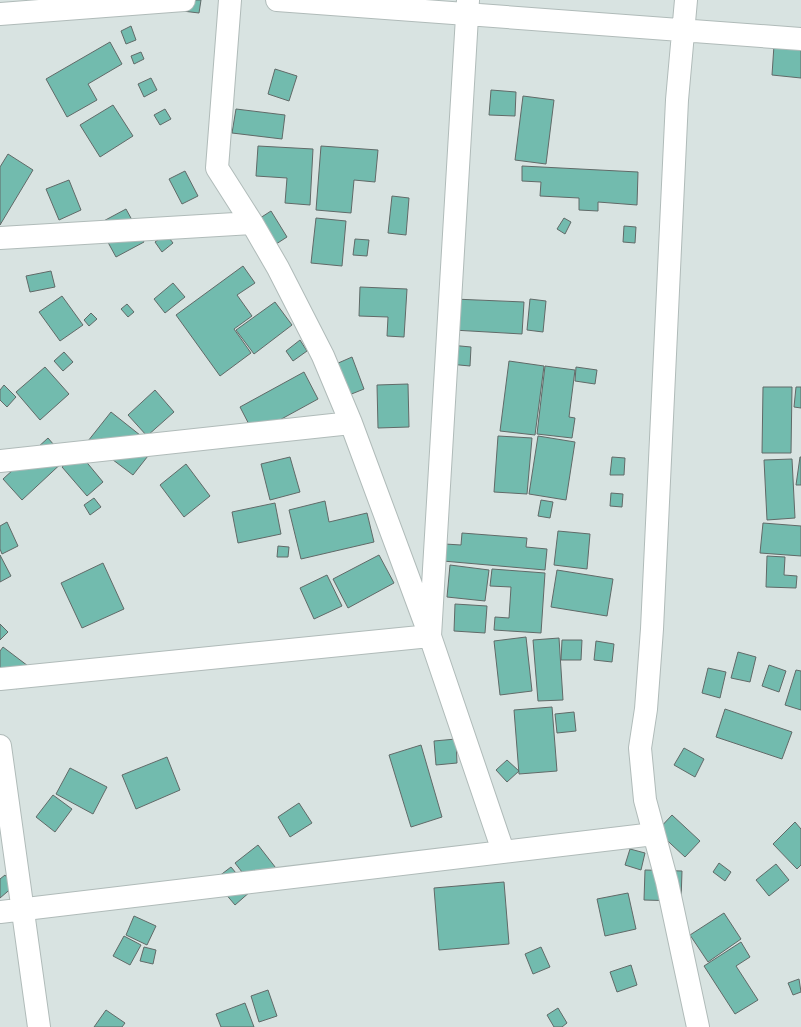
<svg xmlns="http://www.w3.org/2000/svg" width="801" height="1027" font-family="'Alegreya Sans',sans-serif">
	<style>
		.building { fill: #72bbae; stroke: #616a68 }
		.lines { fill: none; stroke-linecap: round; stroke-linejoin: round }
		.street-casing { stroke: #b0bbb9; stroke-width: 24 }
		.street { stroke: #fff; stroke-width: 22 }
	</style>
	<rect width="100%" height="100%" fill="#d8e3e1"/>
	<!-- building -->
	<path class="building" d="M 168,0 L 201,0 L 199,13 L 166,9 Z
		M 131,26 L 136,40 L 126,44 L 121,31 Z
		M 110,42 L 122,64 L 88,84 L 97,100 L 67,117 L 46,79 Z
		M 774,45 L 801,47 L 801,78 L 772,75 Z
		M 141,52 L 144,59 L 134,64 L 131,56 Z
		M 275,69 L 297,76 L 289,101 L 268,94 Z
		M 151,78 L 157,90 L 144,97 L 138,84 Z
		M 491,90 L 516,92 L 515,116 L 489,115 Z
		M 523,96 L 554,100 L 546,164 L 515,160 Z
		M 113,105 L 133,136 L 100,157 L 80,125 Z
		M 165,109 L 171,119 L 160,125 L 154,115 Z
		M 236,109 L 285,115 L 282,139 L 232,133 Z
		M 258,146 L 313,149 L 310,205 L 285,203 L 287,178 L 256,176 Z
		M 321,146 L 378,150 L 375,182 L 354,180 L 351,213 L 316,210 Z
		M 8,154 L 33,170 L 0,225 L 0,167 Z
		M 522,166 L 638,172 L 637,205 L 598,202 L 598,211 L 579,210 L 579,198 L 540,196 L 541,182 L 522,181 Z
		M 185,171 L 198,196 L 182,204 L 169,179 Z
		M 69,180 L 81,210 L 59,220 L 46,189 Z
		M 392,196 L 409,198 L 406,235 L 388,233 Z
		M 126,209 L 144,242 L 116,257 L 98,224 Z
		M 271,211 L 287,237 L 273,246 L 257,220 Z
		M 316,218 L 346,221 L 342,266 L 311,263 Z
		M 564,218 L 571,222 L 565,234 L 557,229 Z
		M 624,226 L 636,227 L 635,243 L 623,242 Z
		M 166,234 L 173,243 L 162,252 L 155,242 Z
		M 355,239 L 369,240 L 367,256 L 353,255 Z
		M 243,266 L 255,283 L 237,295 L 252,316 L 234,329 L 251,353 L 220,376 L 176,315 Z
		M 51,271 L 55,287 L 30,292 L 26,276 Z
		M 173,283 L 185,297 L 165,313 L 154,299 Z
		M 360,287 L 407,289 L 404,337 L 387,336 L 388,317 L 359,316 Z
		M 62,296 L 83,325 L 60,341 L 39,312 Z
		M 454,299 L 524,302 L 522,334 L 453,330 Z
		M 530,299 L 546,301 L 543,332 L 527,330 Z
		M 275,302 L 292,325 L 254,354 L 236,330 Z
		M 127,304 L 134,312 L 128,317 L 121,309 Z
		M 91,313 L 97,319 L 89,326 L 84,320 Z
		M 300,340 L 307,351 L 293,361 L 286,351 Z
		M 450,345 L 471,347 L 470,366 L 449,364 Z
		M 64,352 L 73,362 L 63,371 L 54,361 Z
		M 352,357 L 364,389 L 349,395 L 336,364 Z
		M 509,361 L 544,366 L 535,435 L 500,431 Z
		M 545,366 L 575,370 L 569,417 L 575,418 L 572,438 L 537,434 Z
		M 45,367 L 69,394 L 40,420 L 16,392 Z
		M 576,367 L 597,370 L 595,384 L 575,381 Z
		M 304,372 L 318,399 L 254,434 L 240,407 Z
		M 408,384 L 409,427 L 378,428 L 377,385 Z
		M 4,385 L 16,397 L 7,407 L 0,400 L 0,390 Z
		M 763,387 L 792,387 L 791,453 L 762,453 Z
		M 796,387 L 801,387 L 801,408 L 794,407 Z
		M 155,390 L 174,412 L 147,436 L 128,415 Z
		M 111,412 L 155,447 L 133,475 L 88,441 Z
		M 498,436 L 532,438 L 527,494 L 494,492 Z
		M 538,436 L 575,442 L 566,500 L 529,494 Z
		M 48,438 L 66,459 L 22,500 L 3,479 Z
		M 79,453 L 103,482 L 87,496 L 62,467 Z
		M 290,457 L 300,492 L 270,500 L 261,464 Z
		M 612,457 L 625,458 L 624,475 L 610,475 Z
		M 800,457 L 801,457 L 801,485 L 796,485 Z
		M 792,459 L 795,518 L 767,520 L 764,460 Z
		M 186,464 L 210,496 L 184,517 L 160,485 Z
		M 611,493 L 623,494 L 622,507 L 610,506 Z
		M 94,498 L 101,507 L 90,515 L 84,505 Z
		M 541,500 L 553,502 L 550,518 L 538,516 Z
		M 325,501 L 329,522 L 367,513 L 374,542 L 301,559 L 289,510 Z
		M 275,503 L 281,534 L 238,543 L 232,512 Z
		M 7,522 L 18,546 L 2,554 L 0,549 L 0,526 Z
		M 763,523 L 801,526 L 801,556 L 760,553 Z
		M 558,531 L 590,534 L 587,569 L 554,565 Z
		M 462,533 L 527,538 L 526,547 L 547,549 L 545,570 L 443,561 L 445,544 L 461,545 Z
		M 278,546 L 289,547 L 288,557 L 277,557 Z
		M 0,555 L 11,576 L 0,582 Z
		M 379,555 L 394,583 L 348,608 L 333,579 Z
		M 767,556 L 785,557 L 784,575 L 797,576 L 796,588 L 766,587 Z
		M 103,563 L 124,609 L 82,628 L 61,583 Z
		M 450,565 L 489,570 L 485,601 L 447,597 Z
		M 492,569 L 545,573 L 541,633 L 494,630 L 495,617 L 509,618 L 511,587 L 490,586 Z
		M 557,570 L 613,579 L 607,616 L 551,607 Z
		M 327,575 L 342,606 L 314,619 L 300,588 Z
		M 455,604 L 487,606 L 485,633 L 454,631 Z
		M 0,624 L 8,632 L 0,640 Z
		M 526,637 L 532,691 L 500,695 L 494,641 Z
		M 559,638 L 563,700 L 538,701 L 533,640 Z
		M 562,640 L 582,640 L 581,660 L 561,660 Z
		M 596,641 L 614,644 L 612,662 L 594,660 Z
		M 3,647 L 32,669 L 17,689 L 0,676 L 0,651 Z
		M 738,652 L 756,657 L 750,682 L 731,678 Z
		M 769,665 L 786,671 L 779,692 L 762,686 Z
		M 708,668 L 726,672 L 720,698 L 702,693 Z
		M 796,670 L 801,671 L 801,710 L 785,705 Z
		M 552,707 L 557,771 L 519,774 L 514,710 Z
		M 725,709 L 792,732 L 782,759 L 716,737 Z
		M 574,712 L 576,731 L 557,733 L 555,714 Z
		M 456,739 L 457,763 L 436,765 L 434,741 Z
		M 421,745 L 442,817 L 411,827 L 389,755 Z
		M 684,748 L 704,759 L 695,777 L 674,765 Z
		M 167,757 L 180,790 L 136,809 L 122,775 Z
		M 507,760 L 519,771 L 507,782 L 496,770 Z
		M 70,768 L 107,787 L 93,814 L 56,794 Z
		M 53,795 L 72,809 L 55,832 L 36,817 Z
		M 299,803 L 312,823 L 290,837 L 278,817 Z
		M 672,815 L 700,841 L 685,857 L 657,831 Z
		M 795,822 L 801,829 L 801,865 L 797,869 L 773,844 Z
		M 258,845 L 279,872 L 256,890 L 235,863 Z
		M 630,849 L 645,853 L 641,870 L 625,865 Z
		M 719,863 L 731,872 L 725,881 L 713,872 Z
		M 776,864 L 789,880 L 769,896 L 756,880 Z
		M 231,867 L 251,891 L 235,905 L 214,880 Z
		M 645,870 L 682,871 L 681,901 L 644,900 Z
		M 5,875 L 14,886 L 0,898 L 0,879 Z
		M 504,882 L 509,944 L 439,950 L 434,888 Z
		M 628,893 L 636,929 L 605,936 L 597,899 Z
		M 724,913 L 741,939 L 708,962 L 690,935 Z
		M 134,916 L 156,926 L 147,945 L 126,935 Z
		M 124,936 L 141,945 L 130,965 L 113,956 Z
		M 741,942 L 750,957 L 736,966 L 758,1000 L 735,1014 L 704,966 Z
		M 144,947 L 156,950 L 153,964 L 140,961 Z
		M 541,947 L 550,967 L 533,974 L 525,954 Z
		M 631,965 L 637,985 L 617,992 L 610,972 Z
		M 799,979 L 801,992 L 793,995 L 788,983 Z
		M 268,990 L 277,1016 L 259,1022 L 251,996 Z
		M 245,1003 L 254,1027 L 221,1027 L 216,1014 Z
		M 558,1008 L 567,1023 L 562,1027 L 554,1027 L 547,1015 Z
		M 106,1010 L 125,1023 L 122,1027 L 94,1027 Z"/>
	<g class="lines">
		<!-- street casing -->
		<g class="street-casing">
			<path id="street" d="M 277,0 L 801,39
				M 468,0 L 430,636 L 503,851
				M 686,0 L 677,100 L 652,629 L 646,709 L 640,748 L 645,800 L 667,882 L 698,1027
				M 0,14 L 184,0
				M 0,238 L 252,223
				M 0,461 L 351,423
				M 0,679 L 430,636 L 351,423 L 323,356 L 278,268 L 252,223 L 217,168 L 230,0
				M 0,746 L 39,1027
				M 0,912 L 654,834"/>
		</g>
		<!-- street -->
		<use href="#street" class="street"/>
	</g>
</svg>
